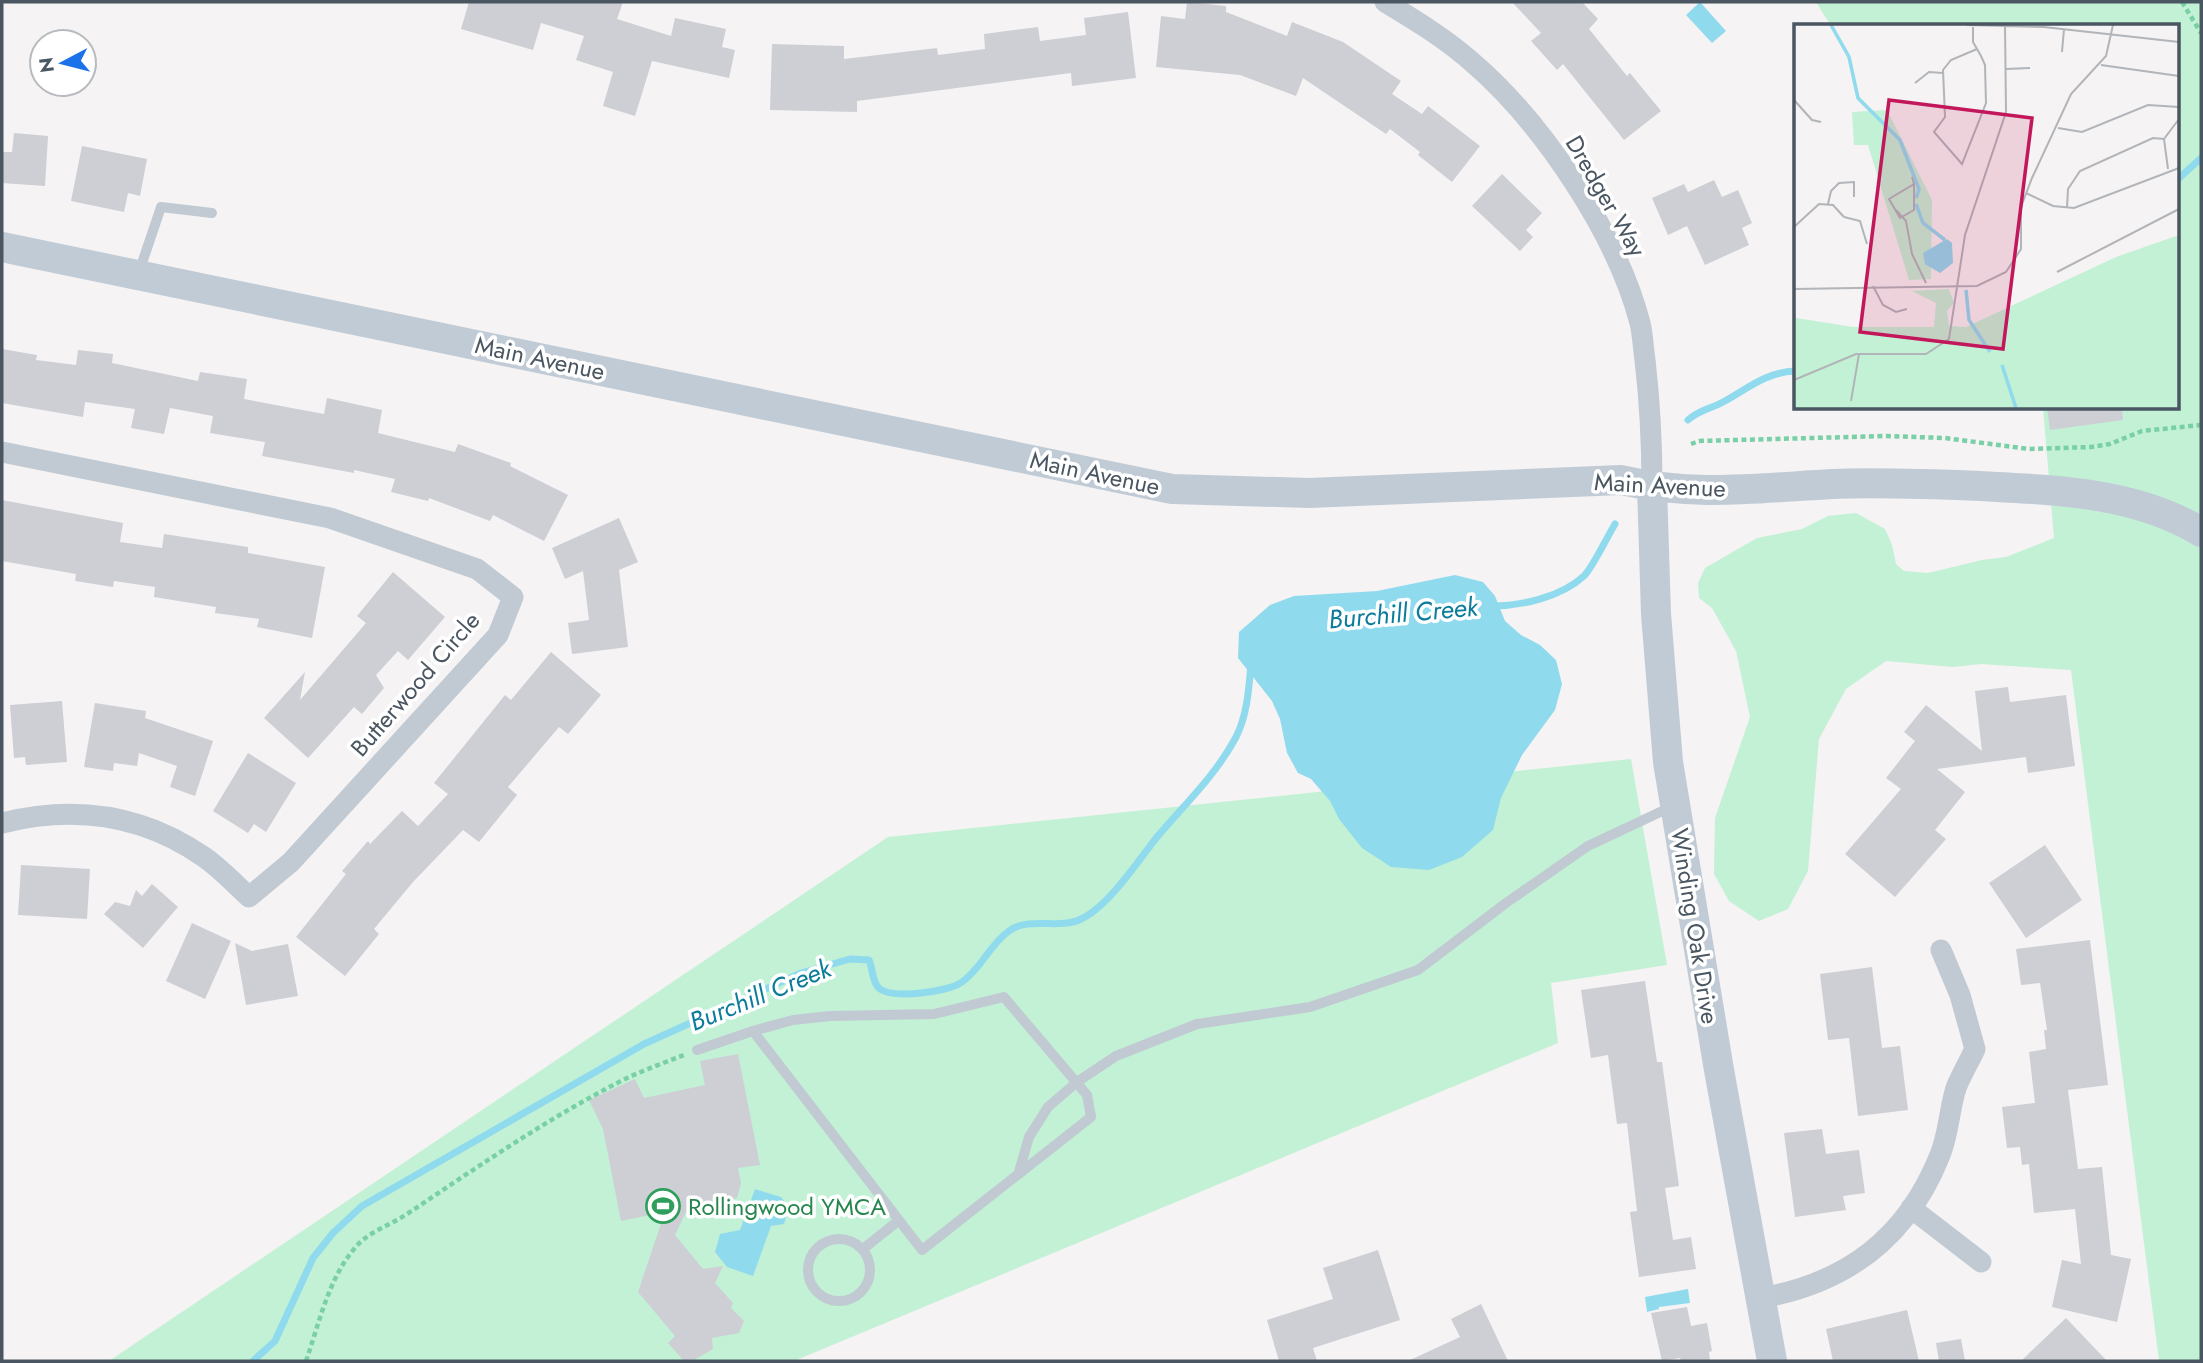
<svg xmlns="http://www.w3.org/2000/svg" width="2203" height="1363" font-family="Jost,sans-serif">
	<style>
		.green { fill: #c3f1d5 }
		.water { fill: #90daee }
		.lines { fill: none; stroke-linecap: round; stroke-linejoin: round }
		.stream { stroke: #90daee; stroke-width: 7 }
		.building { fill: #cdcfd5 }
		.path { stroke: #7ad0a6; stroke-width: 4.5; stroke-dasharray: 5 3.5; stroke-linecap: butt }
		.lane { stroke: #c1cad2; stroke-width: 10 }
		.street { stroke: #c1cad2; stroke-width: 21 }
		.secondary { stroke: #c1cbd6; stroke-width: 30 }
		.labels { text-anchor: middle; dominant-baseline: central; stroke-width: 7; stroke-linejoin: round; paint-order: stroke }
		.street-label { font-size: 24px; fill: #4a5661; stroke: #fff }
		.leisure-label { font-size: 24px; fill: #27864d; stroke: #fff; text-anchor: start }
		.water-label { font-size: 26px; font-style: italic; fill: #0c7c9b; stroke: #fff }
		.inset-river { fill: none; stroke: #90daee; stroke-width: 3.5 }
		.inset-road { fill: none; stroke: #b1b4b9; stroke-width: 2 }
		.view { fill: #c2185b; fill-opacity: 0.15; stroke: #c2185b; stroke-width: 3.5 }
		.inset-edge { fill: none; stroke: #4a5661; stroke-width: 3.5 }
	</style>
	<rect width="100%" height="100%" fill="#f5f3f3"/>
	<!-- green -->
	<path class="green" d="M 1816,2 L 2201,2 L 2201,1361 L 2159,1361 L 2071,670 L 1981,664 L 1953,667 L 1886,661 L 1846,689 L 1819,739 L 1808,871 L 1788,909 L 1759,921 L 1729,901 L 1714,874 L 1715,818 L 1750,717 L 1736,651 L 1712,608 L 1699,598 L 1698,583 L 1705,568 L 1757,538 L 1802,529 L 1828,516 L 1856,513 L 1885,529 L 1892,545 L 1896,564 L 1904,571 L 1928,573 L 1982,560 L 2006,557 L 2054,538 L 2043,408 L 2177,408 L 2177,26 L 1831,26 Z
		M 1631,759 L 1667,965 L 1551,983 L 1558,1043 L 794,1361 L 109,1361 L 888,837 Z"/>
	<!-- water -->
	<path class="water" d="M 1700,2 L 1726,31 L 1712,43 L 1686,15 Z
		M 1455,575 L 1483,582 L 1495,596 L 1505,621 L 1521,635 L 1540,645 L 1556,660 L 1562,684 L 1555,710 L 1522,755 L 1501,798 L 1493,830 L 1462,857 L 1429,870 L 1391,867 L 1362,848 L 1339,819 L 1330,801 L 1311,779 L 1298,773 L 1287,753 L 1280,719 L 1272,701 L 1238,658 L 1239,632 L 1270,605 L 1294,596 L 1377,591 Z
		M 755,1189 L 781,1197 L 789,1207 L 784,1224 L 771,1226 L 753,1276 L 727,1267 L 715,1252 L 720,1234 L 740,1230 Z
		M 1688,1289 L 1690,1303 L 1659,1307 L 1659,1309 L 1647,1312 L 1645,1297 Z"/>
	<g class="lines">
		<!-- stream -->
		<path class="stream" d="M 2177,180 L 2201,158
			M 1688,420 C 1699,410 1710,409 1723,402 C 1747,389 1766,372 1795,371
			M 1491,606 C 1522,606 1561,597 1584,576 C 1593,567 1607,537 1615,524
			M 253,1361 L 275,1341 L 313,1258 L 333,1233 L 362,1206 L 644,1044 L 801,973 L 850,959 L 869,960 C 873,969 872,983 880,989 C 894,999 948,992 962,982 C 982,968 989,945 1009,931 C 1029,916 1059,930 1081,919 C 1108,907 1138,861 1157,837 C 1184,805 1216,775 1236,737 C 1247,716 1249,688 1251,664"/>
	</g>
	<!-- building -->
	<path class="building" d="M 469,2 L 623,2 L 617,19 L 671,36 L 675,18 L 726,29 L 722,47 L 735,50 L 729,78 L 652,61 L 635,116 L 603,106 L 613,72 L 576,60 L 584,36 L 541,23 L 533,50 L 461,29 Z
		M 1187,2 L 1226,6 L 1226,12 L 1287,36 L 1292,22 L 1343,42 L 1401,81 L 1392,94 L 1422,114 L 1428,106 L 1480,146 L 1452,182 L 1418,155 L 1420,152 L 1390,129 L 1386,134 L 1303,78 L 1296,96 L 1240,75 L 1156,67 L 1161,16 L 1185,19 Z
		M 1512,2 L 1582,2 L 1598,19 L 1589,29 L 1627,76 L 1630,73 L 1661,111 L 1624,140 L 1563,64 L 1557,70 L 1531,41 L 1541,33 Z
		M 1128,12 L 1136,78 L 1072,86 L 1071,73 L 857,101 L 857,112 L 770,110 L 772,44 L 844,46 L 844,59 L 937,48 L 938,55 L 985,49 L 984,34 L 1038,27 L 1040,41 L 1086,35 L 1084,18 Z
		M 14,133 L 48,136 L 45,186 L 2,183 L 2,152 L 12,152 Z
		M 82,146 L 147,159 L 140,196 L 128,193 L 124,212 L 71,201 Z
		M 1502,174 L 1542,213 L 1526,230 L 1533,237 L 1520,251 L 1472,206 Z
		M 1714,180 L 1722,197 L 1738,190 L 1752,223 L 1742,228 L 1749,245 L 1705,265 L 1687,226 L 1668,235 L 1652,198 L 1684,184 L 1688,192 Z
		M 2,349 L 37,355 L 36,360 L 76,365 L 78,350 L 113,354 L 112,363 L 198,381 L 200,372 L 247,379 L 244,399 L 324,414 L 327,398 L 382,410 L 378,433 L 455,452 L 458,444 L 511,463 L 510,466 L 568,495 L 544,541 L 493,515 L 490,521 L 429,498 L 428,501 L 391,492 L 395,479 L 354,470 L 354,473 L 262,456 L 265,442 L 210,433 L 213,416 L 170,408 L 164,434 L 131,428 L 135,409 L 85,402 L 83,417 L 2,403 Z
		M 2047,408 L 2122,408 L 2123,420 L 2050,430 Z
		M 2,500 L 123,523 L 120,542 L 162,548 L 164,534 L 248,547 L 248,553 L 325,567 L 312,638 L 257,627 L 259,619 L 215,613 L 216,607 L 154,597 L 155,587 L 114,581 L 113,587 L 75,581 L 76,574 L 2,561 Z
		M 619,518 L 638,562 L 619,570 L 628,647 L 572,654 L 568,623 L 589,620 L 583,571 L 565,579 L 552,548 Z
		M 393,572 L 445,617 L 408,660 L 398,651 L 376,675 L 384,688 L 362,714 L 354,707 L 308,758 L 264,718 L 305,672 L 300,700 L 366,623 L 357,616 Z
		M 551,652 L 601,695 L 568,734 L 559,727 L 508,787 L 517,795 L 479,842 L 463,830 L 413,882 L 374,929 L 379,934 L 345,976 L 296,937 L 346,874 L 342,871 L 368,841 L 370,844 L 402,811 L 418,826 L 448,794 L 434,783 L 505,695 L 511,700 Z
		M 2008,687 L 2010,702 L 2066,695 L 2075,766 L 2028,773 L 2026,757 L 1937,769 L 1965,792 L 1935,830 L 1946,839 L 1895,897 L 1845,854 L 1901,789 L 1886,778 L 1915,741 L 1904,732 L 1926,705 L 1982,751 L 1975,691 Z
		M 62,701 L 67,762 L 26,765 L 25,757 L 14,758 L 10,705 Z
		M 95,703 L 146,711 L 145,718 L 213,741 L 195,796 L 170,787 L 177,766 L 139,753 L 137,766 L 114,763 L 113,771 L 84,767 Z
		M 248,753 L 296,783 L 266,832 L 254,824 L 248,833 L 213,811 Z
		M 2045,845 L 2082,900 L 2026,938 L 1989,883 Z
		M 21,865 L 90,869 L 87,919 L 18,915 Z
		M 152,884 L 178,907 L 143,948 L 104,914 L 115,902 L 130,906 L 136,890 L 142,896 Z
		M 192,923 L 231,941 L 205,999 L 166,981 Z
		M 2090,940 L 2108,1085 L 2068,1090 L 2078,1169 L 2102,1167 L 2111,1255 L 2131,1259 L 2117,1322 L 2052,1307 L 2062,1260 L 2081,1264 L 2075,1209 L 2034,1213 L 2029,1164 L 2022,1165 L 2020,1147 L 2007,1148 L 2002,1107 L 2035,1103 L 2029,1052 L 2046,1049 L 2044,1030 L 2047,1030 L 2040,983 L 2021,985 L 2016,949 Z
		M 235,943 L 252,951 L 288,944 L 298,996 L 246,1005 Z
		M 1872,967 L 1882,1048 L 1900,1046 L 1908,1110 L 1858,1116 L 1849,1038 L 1828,1040 L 1820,974 Z
		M 1645,981 L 1657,1062 L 1662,1062 L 1679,1186 L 1665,1188 L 1673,1240 L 1691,1237 L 1696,1269 L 1639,1277 L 1630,1212 L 1637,1211 L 1627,1123 L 1617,1124 L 1608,1055 L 1591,1058 L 1581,990 Z
		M 738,1054 L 760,1165 L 738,1168 L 741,1183 L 737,1198 L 687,1210 L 675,1235 L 703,1269 L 723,1266 L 715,1283 L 733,1303 L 731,1308 L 744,1321 L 739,1333 L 712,1338 L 713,1349 L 692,1361 L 684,1361 L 668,1343 L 675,1336 L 638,1292 L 665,1212 L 621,1221 L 603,1129 L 589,1100 L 635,1079 L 644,1098 L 705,1085 L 700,1061 Z
		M 1822,1129 L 1826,1154 L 1859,1150 L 1865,1193 L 1843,1196 L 1846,1210 L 1795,1217 L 1784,1133 Z
		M 1378,1250 L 1400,1320 L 1313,1348 L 1317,1361 L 1279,1361 L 1267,1320 L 1333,1299 L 1323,1268 Z
		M 1481,1304 L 1508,1361 L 1408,1361 L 1460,1337 L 1451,1319 Z
		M 1687,1307 L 1691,1326 L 1707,1323 L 1712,1351 L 1709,1352 L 1710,1361 L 1681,1361 L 1680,1358 L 1662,1361 L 1651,1313 Z
		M 1907,1310 L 1919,1361 L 1833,1361 L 1826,1329 Z
		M 2066,1318 L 2107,1361 L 2021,1361 Z
		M 1961,1339 L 1965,1361 L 1939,1361 L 1936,1343 Z"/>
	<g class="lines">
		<!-- path -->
		<path class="path" d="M 2182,2 L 2201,33
			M 1691,444 L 1699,441 L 1887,436 L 1945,438 L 2029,449 L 2091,447 L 2110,444 L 2142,431 L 2201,425
			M 306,1361 C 319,1324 328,1280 354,1249 C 367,1232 389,1226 407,1214 C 479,1166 551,1116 629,1077 C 647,1069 666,1062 684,1055"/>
		<!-- lane -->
		<path class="lane" d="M 139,272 L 161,207 L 212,213
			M 697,1050 L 753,1031 L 922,1250 L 1091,1117 L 1087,1095 L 1004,997 L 934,1014 L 830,1016 L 793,1020 L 753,1031
			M 1019,1172 L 1029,1137 L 1048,1107 L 1077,1082 L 1116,1056 L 1197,1024 L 1310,1007 L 1418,970 L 1506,903 L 1588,846 L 1673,806
			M808 1270a31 31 0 1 1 62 0a31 31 0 1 1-62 0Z
			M 863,1249 L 898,1221"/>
		<!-- street -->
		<path class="street" d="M 1385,2 C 1415,20 1446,39 1472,62 C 1542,122 1617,234 1640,323 C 1643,335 1643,348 1645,360 C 1650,403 1652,444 1652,487
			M 2,452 L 330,518 L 477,569 L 513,597 L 498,635 L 291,862 L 249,897 C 235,884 220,868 204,857 C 142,814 74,805 2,823
			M 1911,1208 L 1981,1262
			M 1761,1298 C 1847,1283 1907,1238 1940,1155 C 1949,1133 1949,1110 1956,1088 C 1961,1075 1969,1062 1975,1049 L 1960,995 L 1941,950"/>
		<!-- secondary -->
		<path class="secondary" d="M 2,247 L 1172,489 L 1309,493 L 1621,480 C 1693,497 1759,488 1832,484 C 1882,482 1931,484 1980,486 C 2055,490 2135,492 2201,532
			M 1652,487 L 1656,614 L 1668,762 L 1719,1070 L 1772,1361"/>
	</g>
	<!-- icons -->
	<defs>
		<g id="stadium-ring" transform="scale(1.75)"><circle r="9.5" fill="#fff" stroke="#2e9e5b" stroke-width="1.5"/><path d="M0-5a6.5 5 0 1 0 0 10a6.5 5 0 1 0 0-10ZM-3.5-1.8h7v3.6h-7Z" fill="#2e9e5b"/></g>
	</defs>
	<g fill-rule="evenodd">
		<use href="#stadium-ring" x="663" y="1206"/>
	</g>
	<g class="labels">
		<!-- street labels -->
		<g class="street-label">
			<text transform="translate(1606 196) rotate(60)">Dredger Way</text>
			<text transform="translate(540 358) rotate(12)">Main Avenue</text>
			<text transform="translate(1095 473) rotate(12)">Main Avenue</text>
			<text transform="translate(1660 485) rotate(3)">Main Avenue</text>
			<text transform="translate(415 684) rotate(-49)">Butterwood Circle</text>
			<text transform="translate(1695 926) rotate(81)">Winding Oak Drive</text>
		</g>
		<!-- leisure labels -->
		<g class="leisure-label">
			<text x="688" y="1206">Rollingwood YMCA</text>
		</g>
		<!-- water labels -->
		<g class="water-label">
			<text transform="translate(1403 613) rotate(-5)">Burchill Creek</text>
			<text transform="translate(760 995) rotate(-22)">Burchill Creek</text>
		</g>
	</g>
	<!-- overview -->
	<g transform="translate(1794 24)">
		<rect width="385" height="385" fill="#f5f3f3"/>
		<path d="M 93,86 L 138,176 L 137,255 L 115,256 L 74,121 L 60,121 L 58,88 ZM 385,211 L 385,384 L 0,384 L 0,286 L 2,294 L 59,303 L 140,303 L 142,279 L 118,267 L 155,265 L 160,279 L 153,287 L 155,302 L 172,303 L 322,233 Z" fill="#c3f1d5"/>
		<path d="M 153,215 L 158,219 L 159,239 L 146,249 L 131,240 L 129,229 Z" fill="#90daee"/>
		<path class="inset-river" d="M 37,1 L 55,33 L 64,74 L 106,116 L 125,165 L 122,174M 122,180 L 129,199 L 151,216M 172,266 L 175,296 L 196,328M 208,341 L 222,384"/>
		<path class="inset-road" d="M 173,1 L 250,3 L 385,18M 179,3 L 179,18 L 187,32 L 191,41 L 192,79 L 168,140 L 140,108 L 151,93 L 149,46 L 157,36 L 183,25M 268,28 L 270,5M 307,41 L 385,52M 212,45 L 236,44M 121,59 L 135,48 L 149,49M 0,76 L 18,96 L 27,98M 264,104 L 288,108 L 354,81 L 385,83M 374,145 L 370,115 L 385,95M 118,153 L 120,160 L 95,175 L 106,194 L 120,186 L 120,160M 232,169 L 259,182 L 280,184 L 385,144M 34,180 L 37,167 L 45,159 L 60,158 L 60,173M 273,184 L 274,165 L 286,147 L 359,114 L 370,115M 102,186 L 112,197 L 118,230 L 132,259M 50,193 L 66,197 L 73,220M 0,203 L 25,180 L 39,181 L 50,193M 263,248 L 385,185M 79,262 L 89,281 L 102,288 L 113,285M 0,265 L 183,262 L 212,248 L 227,225 L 227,183 L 238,154 L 277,70 L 312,32 L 319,1M 0,356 L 62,330 L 132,330 L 155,315 L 171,211 L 212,88 L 211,1M 57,377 L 65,330"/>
		<path class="view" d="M 95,76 L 238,94 L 209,325 L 66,308 Z"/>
		<rect width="385" height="385" class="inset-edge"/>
	</g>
	<!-- border -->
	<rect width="2203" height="1363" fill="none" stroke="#4a5661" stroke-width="7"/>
	<!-- north arrow -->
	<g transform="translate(63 63) rotate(263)"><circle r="33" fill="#ffffff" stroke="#b7bbc0" stroke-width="2"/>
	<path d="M0-5L12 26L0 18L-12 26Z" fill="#1a73e8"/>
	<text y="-10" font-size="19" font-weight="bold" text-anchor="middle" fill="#4a5661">N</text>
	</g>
</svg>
